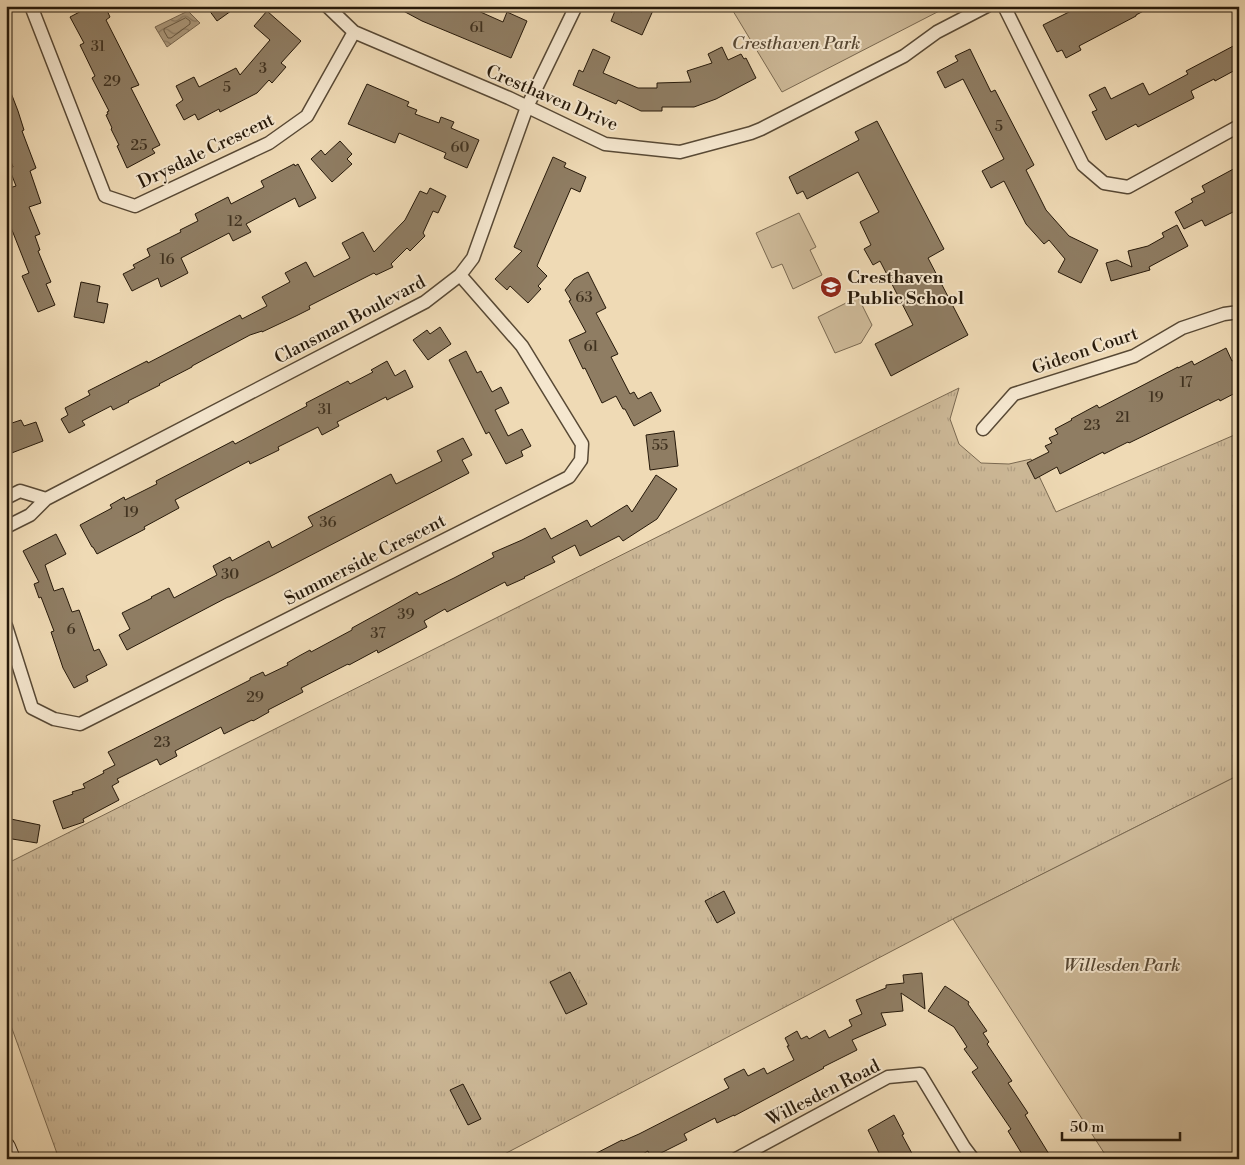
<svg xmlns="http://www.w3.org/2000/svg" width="1245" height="1165" font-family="'Libre Bodoni',serif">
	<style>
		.grass { fill: url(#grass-tufts); stroke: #7a6951 }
		.green { fill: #cdb998; stroke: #7a6951 }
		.water { fill: url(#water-waves); stroke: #76654e }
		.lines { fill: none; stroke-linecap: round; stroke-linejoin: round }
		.shore { stroke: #685842; stroke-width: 1 }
		.building { fill: #8f7d63; stroke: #26190a }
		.street-casing { stroke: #584935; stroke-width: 15 }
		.secondary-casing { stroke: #26190a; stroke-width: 20 }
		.street { stroke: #f5e7cf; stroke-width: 12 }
		.secondary { stroke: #f5e7cf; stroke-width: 18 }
		.labels { text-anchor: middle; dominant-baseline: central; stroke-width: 4; stroke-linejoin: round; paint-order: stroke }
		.number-label { font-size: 15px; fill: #403220 }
		.park-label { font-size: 18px; font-style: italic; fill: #584935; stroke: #f5e7cf }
		.street-label { font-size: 18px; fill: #26190a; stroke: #f5e7cf }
		.poi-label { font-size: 18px; font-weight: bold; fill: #26190a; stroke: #f5e7cf; text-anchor: start }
	</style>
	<defs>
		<pattern id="grass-tufts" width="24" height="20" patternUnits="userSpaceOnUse" patternTransform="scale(1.25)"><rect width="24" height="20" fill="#cdb998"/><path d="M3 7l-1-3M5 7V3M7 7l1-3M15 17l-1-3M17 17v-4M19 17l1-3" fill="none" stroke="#b09e82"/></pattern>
		<pattern id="water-waves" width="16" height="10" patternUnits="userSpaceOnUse" patternTransform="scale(1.25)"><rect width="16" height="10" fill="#ab987b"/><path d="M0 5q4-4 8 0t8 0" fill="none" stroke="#8b7b63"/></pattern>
	</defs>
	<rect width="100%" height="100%" fill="#efdab5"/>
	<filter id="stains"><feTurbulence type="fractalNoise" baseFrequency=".004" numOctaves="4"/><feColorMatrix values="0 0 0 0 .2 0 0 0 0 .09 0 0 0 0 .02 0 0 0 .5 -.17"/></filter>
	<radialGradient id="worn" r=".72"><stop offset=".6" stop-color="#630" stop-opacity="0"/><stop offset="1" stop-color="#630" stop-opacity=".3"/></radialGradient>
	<!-- grass -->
	<path class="grass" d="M 959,388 L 950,419 L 959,444 L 981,463 L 1009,464 L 1031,459 L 1056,512 L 1239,433 L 1239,775 L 953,919 L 495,1159 L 59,1159 L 6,1012 L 6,864 L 741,495 Z"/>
	<!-- green -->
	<path class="green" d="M 730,6 L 949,6 L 782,92 Z
		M 799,213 L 816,247 L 810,250 L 822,275 L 793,289 L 782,264 L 772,268 L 756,233 Z
		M 858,297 L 872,325 L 861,343 L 835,353 L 818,317 Z
		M 1239,775 L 1239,1159 L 1108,1159 L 953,919 Z"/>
	<!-- water -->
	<path class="water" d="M 188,11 L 200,23 L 167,47 L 155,27 Z"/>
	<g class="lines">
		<!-- shore -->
		<path class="shore" d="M 186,18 L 190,21 L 190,24 L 171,38 L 168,38 L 164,31 L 164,29 Z"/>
	</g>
	<!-- building -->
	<path class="building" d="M 91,6 L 105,6 L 110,17 L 106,20 L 139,85 L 131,88 L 160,145 L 152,149 L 155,153 L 127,168 L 117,146 L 119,145 L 111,129 L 112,128 L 106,115 L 108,114 L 107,112 L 109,111 L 92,78 L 95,76 L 80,45 L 84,43 L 70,17 Z
		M 206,6 L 238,6 L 217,21 Z
		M 394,6 L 467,6 L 503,22 L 507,12 L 527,21 L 511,58 L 422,21 Z
		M 617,6 L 632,12 L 634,6 L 655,6 L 642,35 L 611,21 Z
		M 1071,6 L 1153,6 L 1136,15 L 1136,16 L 1079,46 L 1081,50 L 1066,58 L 1062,50 L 1057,52 L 1043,25 L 1073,10 Z
		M 267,11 L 301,41 L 281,63 L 286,67 L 272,83 L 269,80 L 257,93 L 220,112 L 219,109 L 198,120 L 195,114 L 184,120 L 176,105 L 183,100 L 176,86 L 194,77 L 199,87 L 236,68 L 240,75 L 270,40 L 254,26 Z
		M 1239,43 L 1239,68 L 1215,81 L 1214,79 L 1191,91 L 1194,98 L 1138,127 L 1136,124 L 1106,140 L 1092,112 L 1097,110 L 1089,95 L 1105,87 L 1111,99 L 1143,83 L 1149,95 L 1188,74 L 1186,71 Z
		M 722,47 L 728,60 L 741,54 L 744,59 L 746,58 L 756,78 L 716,99 L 694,107 L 662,107 L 662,111 L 641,111 L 618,100 L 616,104 L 573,85 L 579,70 L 583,72 L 593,49 L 610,57 L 603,73 L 638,88 L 657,88 L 657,83 L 691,82 L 687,71 L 712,63 L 708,54 Z
		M 970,49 L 991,92 L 995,90 L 1034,165 L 1026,170 L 1046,210 L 1069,236 L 1098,250 L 1081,283 L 1058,272 L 1065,259 L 1049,240 L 1044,244 L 1026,224 L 1004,181 L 991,188 L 982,171 L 1004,159 L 963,79 L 945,88 L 937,72 L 958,61 L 955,56 Z
		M 367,84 L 409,102 L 407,106 L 417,110 L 415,114 L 439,123 L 441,117 L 454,122 L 451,128 L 479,140 L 467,168 L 444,158 L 446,153 L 399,133 L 395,143 L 348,124 Z
		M 6,85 L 8,85 L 18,111 L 24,130 L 22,131 L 36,168 L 30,171 L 41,203 L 29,207 L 40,234 L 35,236 L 40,250 L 38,251 L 51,282 L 46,284 L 55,305 L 38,312 L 22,276 L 29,273 L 6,215 L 6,189 L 16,186 L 9,168 L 13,167 L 6,148 Z
		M 877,121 L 944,249 L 928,258 L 968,335 L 891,376 L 875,344 L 913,325 L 880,261 L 873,265 L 864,249 L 871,245 L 860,222 L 879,212 L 858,172 L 807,199 L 803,191 L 797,194 L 789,177 L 859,140 L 855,132 Z
		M 340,141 L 352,154 L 347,159 L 352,164 L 332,182 L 311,159 L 321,150 L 325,155 Z
		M 553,157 L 566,163 L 564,167 L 586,177 L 580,192 L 571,188 L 537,266 L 547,276 L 538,286 L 541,289 L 528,303 L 510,286 L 507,290 L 495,279 L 522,251 L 514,247 Z
		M 294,164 L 295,166 L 298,164 L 316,198 L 299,207 L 295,198 L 246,224 L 251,232 L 233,241 L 229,233 L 181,258 L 188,273 L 161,287 L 158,278 L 132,291 L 123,274 L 135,268 L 133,265 L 150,256 L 147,249 L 181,232 L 180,230 L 198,221 L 195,214 L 228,197 L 231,204 L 264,187 L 261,181 Z
		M 1239,166 L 1239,209 L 1205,226 L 1202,220 L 1184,229 L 1175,212 L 1193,202 L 1191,199 L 1205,192 L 1202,186 Z
		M 430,188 L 446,196 L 438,213 L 433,211 L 423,233 L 425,236 L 410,251 L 407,248 L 391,264 L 393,267 L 376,275 L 374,273 L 309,306 L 310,309 L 296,316 L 262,332 L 262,331 L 250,335 L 192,366 L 192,367 L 159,384 L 160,385 L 128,401 L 129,402 L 113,410 L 111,406 L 82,421 L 85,425 L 69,433 L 61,419 L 68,415 L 65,408 L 90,395 L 88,391 L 147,361 L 148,363 L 240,315 L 242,319 L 267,306 L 262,297 L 290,282 L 285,273 L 306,262 L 314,277 L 350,258 L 342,243 L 363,232 L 374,252 L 405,220 L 420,191 L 427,194 Z
		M 1177,225 L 1188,246 L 1149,267 L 1150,270 L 1111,281 L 1106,263 L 1117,260 L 1132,267 L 1128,251 L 1148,246 L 1164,237 L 1162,233 Z
		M 588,272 L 606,308 L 596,313 L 618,354 L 611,357 L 630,394 L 634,392 L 638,399 L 651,392 L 661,411 L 634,426 L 625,409 L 623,409 L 616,396 L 602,403 L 585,368 L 583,369 L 569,340 L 586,332 L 569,301 L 571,300 L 565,290 L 574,279 Z
		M 81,282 L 100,286 L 97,302 L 108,304 L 104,323 L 74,317 Z
		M 440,327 L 451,344 L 428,360 L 413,340 L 427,330 L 430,334 Z
		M 1226,348 L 1232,361 L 1239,358 L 1239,391 L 1220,401 L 1219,399 L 1129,443 L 1128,442 L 1104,454 L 1103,452 L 1060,474 L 1057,467 L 1035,479 L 1027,463 L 1049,452 L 1045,446 L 1052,443 L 1049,438 L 1058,434 L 1055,429 L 1072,420 L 1071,419 L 1097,405 L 1099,408 L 1178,367 L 1178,368 L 1192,361 L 1194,365 Z
		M 466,351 L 477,373 L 481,371 L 492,392 L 501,387 L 509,403 L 495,410 L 508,436 L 522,429 L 531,446 L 521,451 L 523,456 L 506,464 L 489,432 L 486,434 L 449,360 Z
		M 387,361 L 395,376 L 405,370 L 413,387 L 387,400 L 386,397 L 337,422 L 339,426 L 322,435 L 318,427 L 278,447 L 279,450 L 250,464 L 249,461 L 211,481 L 175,500 L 179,508 L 144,527 L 145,529 L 97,554 L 93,547 L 92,547 L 80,525 L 112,508 L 110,505 L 124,497 L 125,500 L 157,484 L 156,481 L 233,441 L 235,444 L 307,406 L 306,403 L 348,381 L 350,384 L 373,372 L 371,370 Z
		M 21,420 L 24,426 L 36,422 L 43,441 L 9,454 L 6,446 L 6,425 Z
		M 674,431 L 678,466 L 650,470 L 646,435 Z
		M 463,438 L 472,455 L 462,460 L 469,473 L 273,575 L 229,597 L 228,597 L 127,650 L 119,635 L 130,629 L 122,613 L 152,598 L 151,597 L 169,588 L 174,598 L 217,575 L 213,566 L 230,557 L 232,561 L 269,541 L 272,548 L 313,526 L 308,517 L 391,474 L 396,484 L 442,461 L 437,451 Z
		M 656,475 L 677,489 L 657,519 L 623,541 L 619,536 L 580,556 L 575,545 L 552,557 L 555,562 L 524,577 L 525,578 L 507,586 L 505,582 L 447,612 L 445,609 L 424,621 L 427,627 L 378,653 L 377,650 L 349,665 L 348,664 L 301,688 L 303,692 L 268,710 L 269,712 L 253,721 L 252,720 L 224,734 L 221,727 L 175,751 L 177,756 L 160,765 L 157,759 L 117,779 L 119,782 L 112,786 L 119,800 L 83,819 L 84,822 L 63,829 L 53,801 L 73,794 L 72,792 L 85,788 L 83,784 L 104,773 L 103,771 L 115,765 L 108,752 L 250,680 L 250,678 L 263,672 L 265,676 L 288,665 L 287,663 L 299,656 L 310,650 L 311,652 L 352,630 L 352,628 L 394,605 L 417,592 L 419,595 L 454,578 L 494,557 L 492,553 L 522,540 L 545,528 L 551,539 L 587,520 L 591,527 L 627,505 L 632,512 Z
		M 56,534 L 66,554 L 45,565 L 54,591 L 63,588 L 72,612 L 79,610 L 94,651 L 99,649 L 107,665 L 86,676 L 88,681 L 74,688 L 63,668 L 51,632 L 54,631 L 41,597 L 39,598 L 34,584 L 39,582 L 23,551 Z
		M 6,818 L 40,825 L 37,843 L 6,838 Z
		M 724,891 L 735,913 L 717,923 L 705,901 Z
		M 570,972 L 587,1004 L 566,1014 L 550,982 Z
		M 922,973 L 925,1009 L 901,993 L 903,1011 L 881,1013 L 886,1025 L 852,1040 L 857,1050 L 823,1067 L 824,1068 L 734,1116 L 734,1115 L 717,1123 L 715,1118 L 684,1134 L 687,1140 L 651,1158 L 648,1151 L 634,1159 L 585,1159 L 622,1140 L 623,1141 L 639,1134 L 729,1088 L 724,1079 L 744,1069 L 748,1076 L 764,1068 L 767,1074 L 794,1060 L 787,1046 L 789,1046 L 785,1038 L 797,1031 L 801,1039 L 807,1036 L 809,1039 L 825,1030 L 829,1038 L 852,1026 L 849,1020 L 862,1014 L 856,1000 L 886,988 L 886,985 L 904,983 L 903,975 Z
		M 945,986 L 969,1002 L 968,1004 L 987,1031 L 983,1033 L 989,1042 L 987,1044 L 1012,1081 L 1008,1083 L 1028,1113 L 1025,1115 L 1052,1159 L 1025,1159 L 1008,1131 L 1011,1129 L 972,1072 L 978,1068 L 964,1049 L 967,1047 L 954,1027 L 928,1011 Z
		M 463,1084 L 481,1119 L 468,1125 L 450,1090 Z
		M 894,1115 L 904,1134 L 902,1135 L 915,1159 L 882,1159 L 868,1130 Z"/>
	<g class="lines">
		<!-- street casing -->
		<g class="street-casing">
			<path id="street" d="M 31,6 L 105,196 L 135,206 L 269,143 L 307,116 L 354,32
				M 327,6 L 354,32 L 509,98 L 605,144 L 680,152 L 751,133 L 761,129 L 904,56 L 937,32 L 987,6
				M 1004,6 L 1083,165 L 1104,183 L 1128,187 L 1239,126
				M 983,429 L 1014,394 L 1134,356 L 1182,328 L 1224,314 L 1239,312
				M 6,498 L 20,491 L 46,499
				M 6,527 L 30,515 L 46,499 L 425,302 L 460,275 L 473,258 L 527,107 L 576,6
				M 6,626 L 32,708 L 54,719 L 80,724 L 569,477 L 581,460 L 582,444 L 522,346 L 460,275
				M 736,1159 L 888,1077 L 920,1074 L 964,1147 L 973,1159"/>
		</g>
		<!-- secondary casing -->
		<g class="secondary-casing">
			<path id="secondary" d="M 6,1147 L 11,1159"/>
		</g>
		<!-- street -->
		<use href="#street" class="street"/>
		<!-- secondary -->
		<use href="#secondary" class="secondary"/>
	</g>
	<!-- icons -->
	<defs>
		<g id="school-disc" transform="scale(1.125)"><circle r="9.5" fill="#8f2418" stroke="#f5e7cf"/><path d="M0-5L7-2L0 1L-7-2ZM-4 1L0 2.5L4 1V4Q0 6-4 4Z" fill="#fff"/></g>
	</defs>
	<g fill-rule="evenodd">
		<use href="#school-disc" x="831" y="287"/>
	</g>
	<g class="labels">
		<!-- number labels -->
		<g class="number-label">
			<text x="477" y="27">61</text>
			<text x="98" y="46">31</text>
			<text x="263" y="68">3</text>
			<text x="112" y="81">29</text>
			<text x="227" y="87">5</text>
			<text x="999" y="126">5</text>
			<text x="139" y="145">25</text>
			<text x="460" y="147">60</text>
			<text x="235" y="221">12</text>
			<text x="167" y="259">16</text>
			<text x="584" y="297">63</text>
			<text x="591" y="346">61</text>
			<text x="1186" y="382">17</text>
			<text x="1156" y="397">19</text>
			<text x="325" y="409">31</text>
			<text x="1123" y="417">21</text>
			<text x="1092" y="425">23</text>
			<text x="660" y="445">55</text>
			<text x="131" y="512">19</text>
			<text x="328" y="522">36</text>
			<text x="230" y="574">30</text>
			<text x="406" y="614">39</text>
			<text x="71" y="629">6</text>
			<text x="378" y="633">37</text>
			<text x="255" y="697">29</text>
			<text x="162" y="742">23</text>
		</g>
		<!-- park labels -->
		<g class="park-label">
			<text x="796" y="43">Cresthaven Park</text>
			<text x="1122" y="965">Willesden Park</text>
		</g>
		<!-- street labels -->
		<g class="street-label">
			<text transform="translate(552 98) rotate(23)">Cresthaven Drive</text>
			<text transform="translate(206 151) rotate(-26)">Drysdale Crescent</text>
			<text transform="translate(350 320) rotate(-28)">Clansman Boulevard</text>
			<text transform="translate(1085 351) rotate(-19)">Gideon Court</text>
			<text transform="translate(365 560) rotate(-27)">Summerside Crescent</text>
			<text transform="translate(823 1093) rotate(-27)">Willesden Road</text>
		</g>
		<!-- poi labels -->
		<g class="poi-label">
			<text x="847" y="277">Cresthaven<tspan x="847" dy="21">Public School</tspan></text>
		</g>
	</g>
	<!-- margin -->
	<rect width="1245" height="1165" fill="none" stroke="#efdab5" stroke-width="25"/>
	<rect x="8" y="8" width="1230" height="1150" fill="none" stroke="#26190a" stroke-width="2.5"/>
	<rect x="12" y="12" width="1220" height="1140" fill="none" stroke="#26190a"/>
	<!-- scale -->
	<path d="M1062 1132v8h118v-8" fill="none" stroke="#26190a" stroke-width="2.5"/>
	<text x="1070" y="1132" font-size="15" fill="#26190a" stroke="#f5e7cf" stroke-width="4" paint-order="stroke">50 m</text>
	<rect width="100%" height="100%" filter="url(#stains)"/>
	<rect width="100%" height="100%" fill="url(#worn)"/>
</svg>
